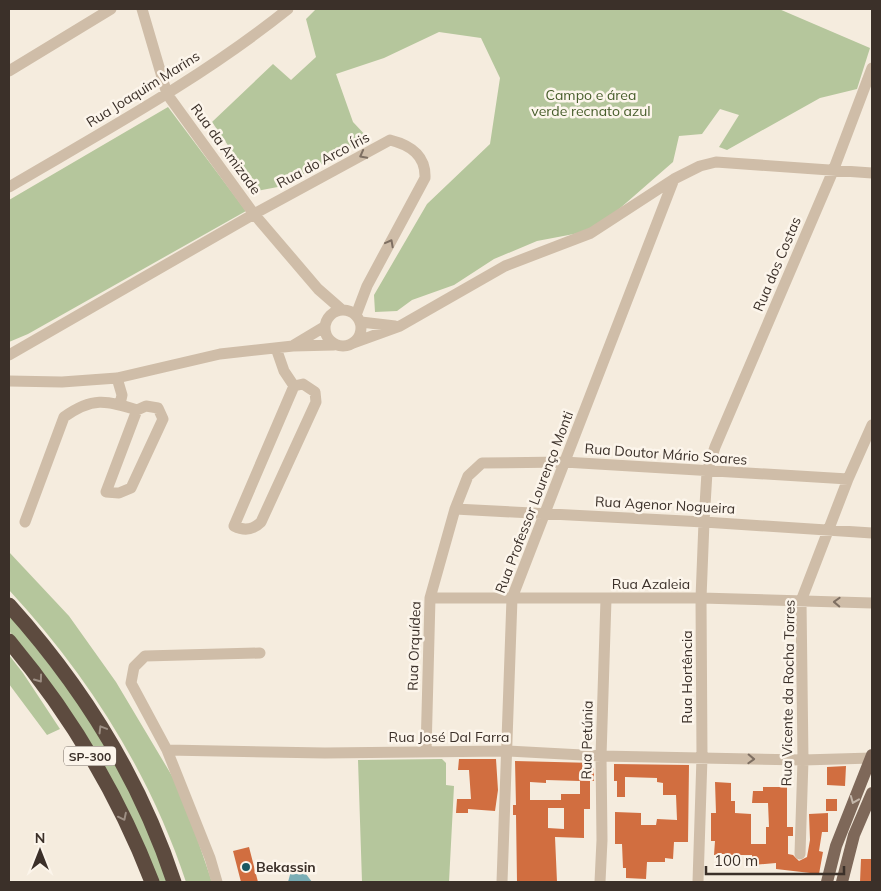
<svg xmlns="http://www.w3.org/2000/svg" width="881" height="891" font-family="Mulish,sans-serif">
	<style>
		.green { fill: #b5c69c }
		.water { fill: #7aaeb5 }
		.building { fill: #d16e40; fill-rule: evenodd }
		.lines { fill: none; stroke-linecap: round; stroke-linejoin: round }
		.minor { stroke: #cfbda8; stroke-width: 11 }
		.major { stroke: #7e6859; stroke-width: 12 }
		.highway { stroke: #5d4b3f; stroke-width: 15 }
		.oneway { stroke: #7e6f62 }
		.oneway2 { stroke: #9d8f84 }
		.oneway3 { stroke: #c3b6a9 }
		.poi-dot { fill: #1a5761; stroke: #fcf5eb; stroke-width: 2 }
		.labels { text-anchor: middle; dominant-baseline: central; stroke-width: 5; stroke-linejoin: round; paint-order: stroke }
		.shield { fill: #fcf5eb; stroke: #756b63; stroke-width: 1 }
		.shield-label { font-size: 12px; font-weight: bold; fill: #3b3029 }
		.street-label { font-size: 14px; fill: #3b3029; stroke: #fcf5eb }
		.park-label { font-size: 14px; fill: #465c2a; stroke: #fcf5eb }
		.poi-label { font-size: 14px; font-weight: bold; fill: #3b3029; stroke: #fcf5eb; text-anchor: start }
	</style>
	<rect width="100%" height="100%" fill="#f5ecde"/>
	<!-- green -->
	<path class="green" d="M 316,9 L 779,9 L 870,48 L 857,89 L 820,98 L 727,150 L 719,147 L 739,115 L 720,109 L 702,134 L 679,136 L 673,162 L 595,230 L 537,241 L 494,259 L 454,285 L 412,300 L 397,311 L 375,312 L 374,295 L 427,204 L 490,144 L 500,78 L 481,38 L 439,32 L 384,58 L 336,74 L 353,122 L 368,138 L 283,186 L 252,192 L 234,154 L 212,122 L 273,64 L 291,80 L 316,57 L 306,19 Z
		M 168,107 L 246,211 L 28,334 L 9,342 L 9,200 Z
		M 9,552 L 69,616 L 116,682 L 181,791 L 212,882 L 186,882 C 150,773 87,674 9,590 Z
		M 9,613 L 80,704 L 131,791 L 169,882 L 159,882 L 30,656 L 9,631 Z
		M 9,655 L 23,673 L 60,729 L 47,735 L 9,684 Z
		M 442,759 L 446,763 L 446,785 L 454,786 L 449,882 L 362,882 L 358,760 Z"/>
	<!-- water -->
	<path class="water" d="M 300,866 L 312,882 L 288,882 L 291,871 Z"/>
	<!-- building -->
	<path class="building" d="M 459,759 L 496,759 L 498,790 L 495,811 L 468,809 L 468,813 L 456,813 L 457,799 L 471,799 L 469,770 L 458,770 Z
		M 515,761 L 594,763 L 594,781 L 590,781 L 590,809 L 584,809 L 584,838 L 555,837 L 557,882 L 517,882 L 516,815 L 513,815 L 513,805 L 516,805 ZM 546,780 L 580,781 L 580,794 L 561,794 L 561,800 L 530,800 L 530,782 L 546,783 ZM 548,808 L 564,808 L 564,829 L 548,828 Z
		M 614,764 L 689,765 L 688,842 L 674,842 L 673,859 L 665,858 L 665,862 L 647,862 L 646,879 L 626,878 L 626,868 L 623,868 L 622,844 L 615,844 L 615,812 L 641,813 L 641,825 L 656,825 L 657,819 L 677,820 L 676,795 L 663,795 L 663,783 L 657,782 L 657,778 L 625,777 L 625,797 L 617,797 L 617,781 L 614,781 Z
		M 846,766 L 845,786 L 827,785 L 827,767 Z
		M 715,782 L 731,783 L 731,801 L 735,801 L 735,813 L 751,814 L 751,844 L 766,844 L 766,827 L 769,827 L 768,803 L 752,803 L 753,791 L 763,791 L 763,787 L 787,787 L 787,827 L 793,827 L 793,836 L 788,836 L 788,854 L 793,855 L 799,861 L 807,857 L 810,840 L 809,814 L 828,813 L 828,832 L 822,832 L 819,851 L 823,852 L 819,874 L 776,869 L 776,863 L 752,865 L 752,855 L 714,855 L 715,841 L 711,841 L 711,813 L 716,813 Z
		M 826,799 L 837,799 L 837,811 L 826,811 Z
		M 249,847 L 258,882 L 241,882 L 233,851 Z
		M 861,859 L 872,859 L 872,882 L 860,882 Z"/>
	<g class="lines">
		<!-- minor -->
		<path class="minor" d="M 142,9 L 167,94 L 254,214 L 318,289 L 342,310
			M 9,71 L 111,9
			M 9,187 C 104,131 202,78 288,9
			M325 328a18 18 0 1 1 36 0a18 18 0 1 1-36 0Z
			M 361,322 L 395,326
			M 353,343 L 400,326 L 505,266 L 591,233 L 674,179 L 700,166 L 716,162 L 872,173
			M 294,345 L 324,327
			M 276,348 L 284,371 L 294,386
			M 9,355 L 254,214 L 390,140 C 410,145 426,155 425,178 L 367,286 L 356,315
			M 117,378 L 122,395 L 120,404
			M 9,381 L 62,382 L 117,378 L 220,354 L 293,346 L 334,345
			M 303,384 L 315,392 L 316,402 L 261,522 C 253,530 244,531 234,526 L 294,386 Z
			M 146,406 L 158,408 L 163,419 L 131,488 L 119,493 L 106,492 L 137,410 Z
			M 455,509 L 704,522 L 872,533
			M 25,522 L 64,417 C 92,397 106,400 137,410
			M 430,598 L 701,598 L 872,603
			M 167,750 L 325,753 L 506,751 L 601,756 L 803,760 L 872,758
			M 426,752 L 430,598 L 455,509 L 468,476 L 482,463 L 564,462 L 848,479
			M 800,854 L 803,760 L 801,601 L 848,479 L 872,425
			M 217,882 L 210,858 L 167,750 L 131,683 L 134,667 L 145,656 L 260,653
			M 502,882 L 512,598 L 674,179
			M 600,882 L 602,840 L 601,756 L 606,599
			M 698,882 L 702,757 L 701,598 L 704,522 L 707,472 L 715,447 L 833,171 L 872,68"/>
		<!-- major -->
		<path class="major" d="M 827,882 L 836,846 L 872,755
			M 842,882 L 854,835 L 872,793"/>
		<!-- highway -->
		<path class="highway" d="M 9,605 C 81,685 140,779 174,882
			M 9,641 C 69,713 118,794 152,882"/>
	</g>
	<!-- one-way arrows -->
	<defs><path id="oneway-chevron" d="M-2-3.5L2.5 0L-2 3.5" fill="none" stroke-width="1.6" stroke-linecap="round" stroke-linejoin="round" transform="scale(1.25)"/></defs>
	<g class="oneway">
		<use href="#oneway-chevron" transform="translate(363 155) rotate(152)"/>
		<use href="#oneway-chevron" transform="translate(390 243) rotate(-62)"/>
		<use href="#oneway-chevron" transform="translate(837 602) rotate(-178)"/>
		<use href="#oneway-chevron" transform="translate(751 759) rotate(2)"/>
	</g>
	<g class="oneway2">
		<use href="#oneway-chevron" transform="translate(39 679) rotate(54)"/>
		<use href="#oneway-chevron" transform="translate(102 729) rotate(-121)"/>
		<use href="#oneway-chevron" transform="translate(123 817) rotate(64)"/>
	</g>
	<use class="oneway3" href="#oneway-chevron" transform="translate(854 800) rotate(112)"/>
	<!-- markers -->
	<circle class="poi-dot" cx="246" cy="867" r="5"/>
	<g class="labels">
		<!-- shield labels -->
		<rect class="shield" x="64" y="746.5" width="52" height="19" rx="4"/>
		<g class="shield-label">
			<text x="90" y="756">SP-300</text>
		</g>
		<!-- street labels -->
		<g class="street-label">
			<text transform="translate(143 89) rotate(-32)">Rua Joaquim Marins</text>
			<text transform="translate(226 149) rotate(54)">Rua da Amizade</text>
			<text transform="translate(323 160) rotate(-28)">Rua do Arco Íris</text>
			<text transform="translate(777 264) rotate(-67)">Rua dos Costas</text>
			<text transform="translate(666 454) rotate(4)">Rua Doutor Mário Soares</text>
			<text transform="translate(534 502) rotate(-69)">Rua Professor Lourenço Monti</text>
			<text transform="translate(665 505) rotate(3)">Rua Agenor Nogueira</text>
			<text x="651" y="584">Rua Azaleia</text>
			<text transform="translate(414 646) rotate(-88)">Rua Orquídea</text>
			<text transform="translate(687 677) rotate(-90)">Rua Hortência</text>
			<text transform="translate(788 693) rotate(-89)">Rua Vicente da Rocha Torres</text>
			<text x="449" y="737">Rua José Dal Farra</text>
			<text transform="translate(587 740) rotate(-89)">Rua Petúnia</text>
		</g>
		<!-- park labels -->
		<g class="park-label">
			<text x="591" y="95">Campo e área<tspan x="591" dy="16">verde recnato azul</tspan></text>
		</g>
		<!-- poi labels -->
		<g class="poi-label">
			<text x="256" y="867">Bekassin</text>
		</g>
	</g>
	<!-- border -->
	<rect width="881" height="891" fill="none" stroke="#3b3029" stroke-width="20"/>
	<!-- north arrow -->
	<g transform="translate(40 851)" stroke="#fcf5eb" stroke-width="4" paint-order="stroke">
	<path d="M0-4L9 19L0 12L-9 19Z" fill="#3b3029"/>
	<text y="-8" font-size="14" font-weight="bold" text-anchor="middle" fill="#3b3029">N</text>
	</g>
	<!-- scale -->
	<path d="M706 866v8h138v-8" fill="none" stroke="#3b3029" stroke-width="2.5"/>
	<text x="714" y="866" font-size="15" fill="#3b3029" stroke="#fcf5eb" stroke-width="4" paint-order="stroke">100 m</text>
</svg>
